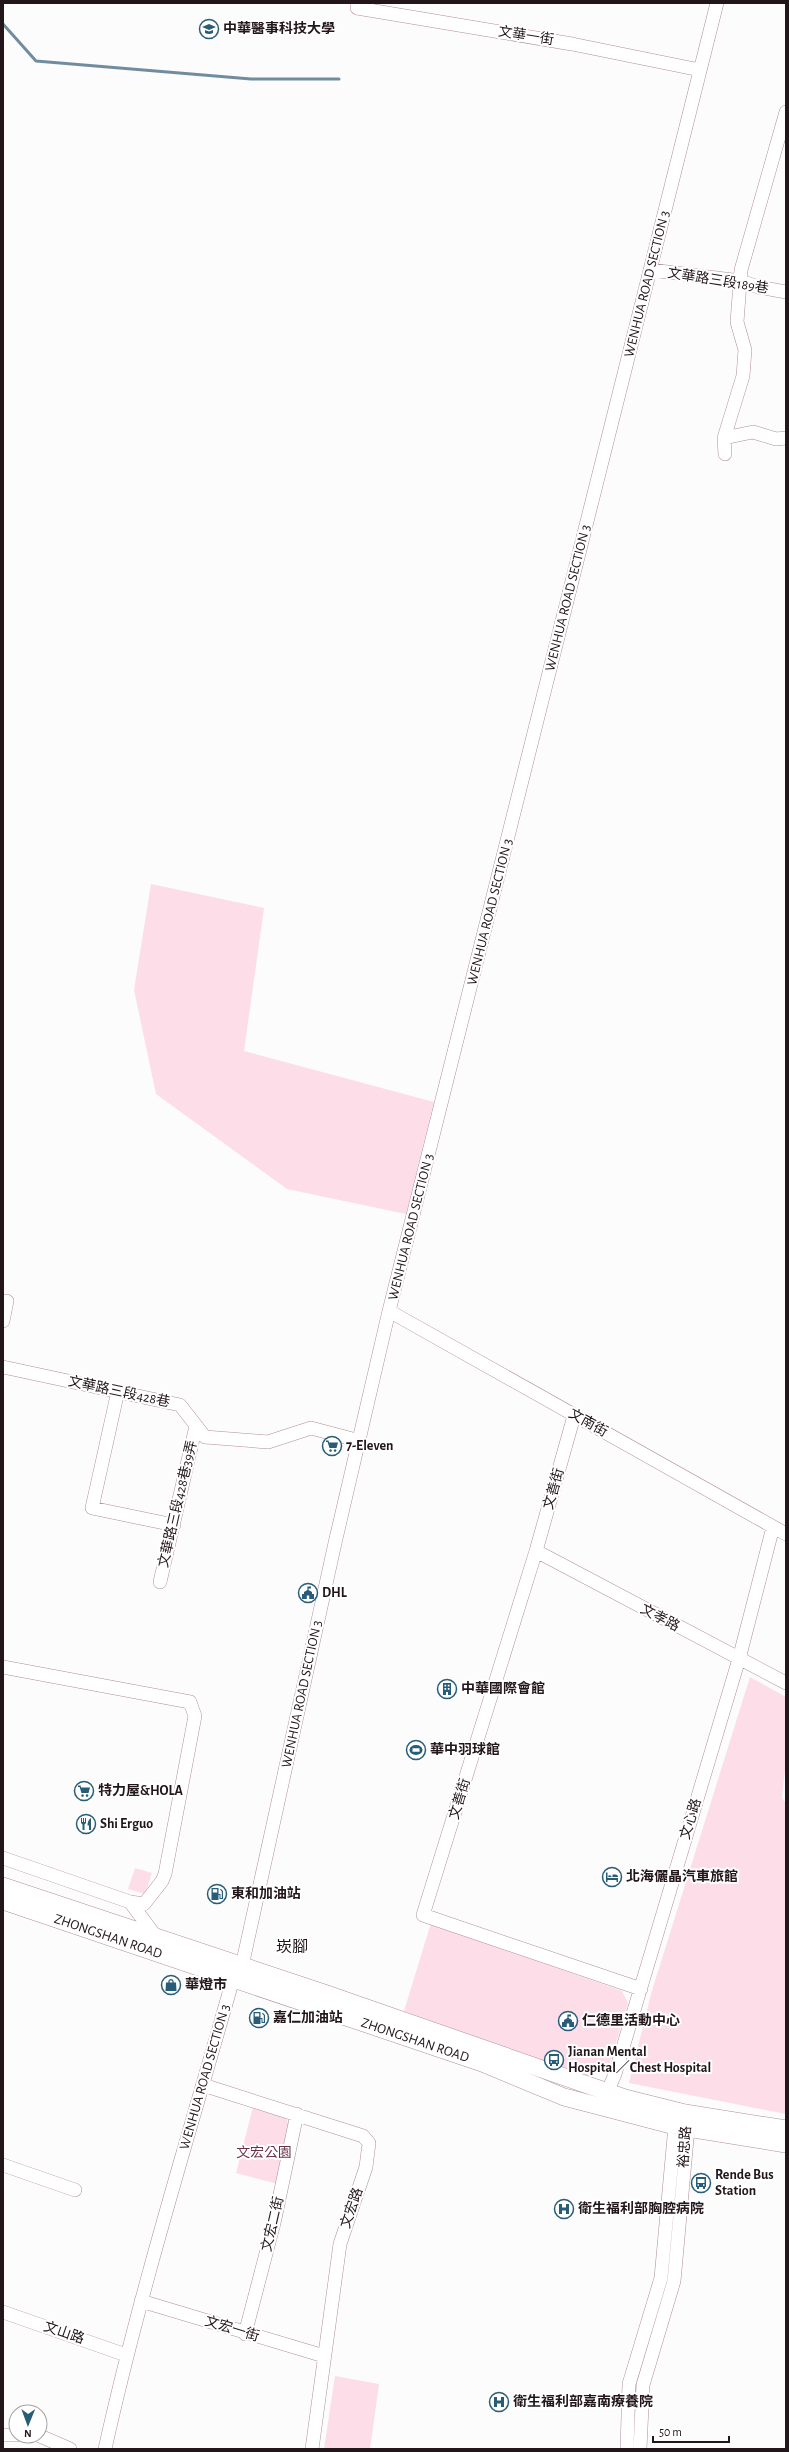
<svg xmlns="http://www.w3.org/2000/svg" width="789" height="2452" font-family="'Alegreya Sans','Noto Sans TC',sans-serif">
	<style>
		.green { fill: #fddde7 }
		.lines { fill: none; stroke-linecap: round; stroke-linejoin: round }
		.stream { stroke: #718c9f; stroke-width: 3 }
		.minor-casing { stroke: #b38e9b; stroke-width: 14 }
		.major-casing { stroke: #b38e9b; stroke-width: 18 }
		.minor { stroke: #fff; stroke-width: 13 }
		.major { stroke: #fff; stroke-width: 17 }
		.labels { text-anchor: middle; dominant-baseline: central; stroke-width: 4; stroke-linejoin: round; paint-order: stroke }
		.poi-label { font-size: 14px; font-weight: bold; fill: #23161b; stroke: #fff; text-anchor: start }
		.street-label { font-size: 14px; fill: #23161b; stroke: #fff }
		.park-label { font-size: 14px; fill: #6d324b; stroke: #fff }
		.quarter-label { font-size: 16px; fill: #23161b; stroke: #fff }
	</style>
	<rect width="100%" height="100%" fill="#fcfcfc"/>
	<!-- green -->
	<path class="green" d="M 151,884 L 264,908 L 244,1051 L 434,1102 L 406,1214 L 287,1189 L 156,1094 L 134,990 Z
		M 750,1677 L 786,1697 L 786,1760 L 782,1798 L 786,1803 L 786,2114 L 629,2083 L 651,1994 Z
		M 135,1868 L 152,1873 L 145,1894 L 128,1889 Z
		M 431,1923 L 622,1991 L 628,2003 L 607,2072 L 581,2076 L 404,2011 Z
		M 253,2107 L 286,2117 L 291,2133 L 278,2184 L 236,2173 Z
		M 335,2376 L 379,2384 L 370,2449 L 324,2449 Z"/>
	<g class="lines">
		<!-- stream -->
		<path class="stream" d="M 3,24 L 36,61 L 251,79 L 339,79"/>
		<!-- minor casing -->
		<g class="minor-casing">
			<path id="minor" d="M 358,3 L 357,8 L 572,44 L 700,70
				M 651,270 L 741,281 L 758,287 L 786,292
				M 724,438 L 753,432 L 776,439 L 786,438
				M 725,454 L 724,438 L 743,376 L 745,350 L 737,322 L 741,270 L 786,112
				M 389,1311 L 786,1534
				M 3,1321 L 7,1301
				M 3,1367 L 180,1405 L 205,1437 L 268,1442 L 311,1428 L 360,1441
				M 118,1391 L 92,1508 L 174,1525
				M 574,1416 L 536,1551 L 423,1915 L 641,1989
				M 536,1551 L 786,1683
				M 160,1582 L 196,1426
				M 3,1667 L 190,1702 L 195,1716 L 165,1874 L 162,1881 L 144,1904 L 130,1902
				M 3,1858 L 130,1902 L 157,1938
				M 203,2085 L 363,2136 L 369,2143 L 366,2167 L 340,2244 L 312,2449
				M 604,2100 L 615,2074 L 739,1659 L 773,1527
				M 3,2165 L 75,2190
				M 141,2301 L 324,2356
				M 3,2312 L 126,2355
				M 245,2334 L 274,2223 L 297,2114
				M 3,2435 L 16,2435
				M 40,2436 L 70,2449
				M 105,2449 C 140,2291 189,2135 233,1979 L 242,1966 L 335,1543 L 389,1311 L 717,3
				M 627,2449 L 629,2384 L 661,2278 L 675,2126 L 679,2120
				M 640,2449 L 643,2385 L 674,2281 L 688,2128 L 687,2120"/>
		</g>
		<!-- major casing -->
		<g class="major-casing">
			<g id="major">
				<path d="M 3,1886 L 327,1994 L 625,2098 L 685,2113 L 786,2129"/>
				<path id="s1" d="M 3,1901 L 482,2063 L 564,2097 L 675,2126 L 786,2144"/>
			</g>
		</g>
		<!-- minor -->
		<use href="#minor" class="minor"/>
		<!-- major -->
		<use href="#major" class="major"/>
	</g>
	<!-- icons -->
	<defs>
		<g id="university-ring" transform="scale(1)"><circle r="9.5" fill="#fff" stroke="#285d79" stroke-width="1.5"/><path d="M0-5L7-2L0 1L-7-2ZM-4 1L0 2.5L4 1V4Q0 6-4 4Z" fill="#285d79"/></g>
		<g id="supermarket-ring" transform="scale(1)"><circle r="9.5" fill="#fff" stroke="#285d79" stroke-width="1.5"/><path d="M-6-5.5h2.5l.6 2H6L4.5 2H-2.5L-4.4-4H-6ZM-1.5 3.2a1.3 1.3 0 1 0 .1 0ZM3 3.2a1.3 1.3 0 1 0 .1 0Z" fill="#285d79"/></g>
		<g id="civic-ring" transform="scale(1)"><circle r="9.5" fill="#fff" stroke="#285d79" stroke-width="1.5"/><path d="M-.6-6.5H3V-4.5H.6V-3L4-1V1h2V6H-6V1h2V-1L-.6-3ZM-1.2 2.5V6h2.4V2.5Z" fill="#285d79"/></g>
		<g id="building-ring" transform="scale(1)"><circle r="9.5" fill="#fff" stroke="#285d79" stroke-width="1.5"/><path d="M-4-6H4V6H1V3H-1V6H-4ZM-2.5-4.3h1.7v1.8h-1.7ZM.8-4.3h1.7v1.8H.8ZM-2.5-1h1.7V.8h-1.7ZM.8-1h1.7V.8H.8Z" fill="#285d79"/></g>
		<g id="stadium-ring" transform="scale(1)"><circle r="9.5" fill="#fff" stroke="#285d79" stroke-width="1.5"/><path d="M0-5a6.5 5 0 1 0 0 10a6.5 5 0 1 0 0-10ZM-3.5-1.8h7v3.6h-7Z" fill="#285d79"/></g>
		<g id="restaurant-ring" transform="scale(1)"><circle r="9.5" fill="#fff" stroke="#285d79" stroke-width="1.5"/><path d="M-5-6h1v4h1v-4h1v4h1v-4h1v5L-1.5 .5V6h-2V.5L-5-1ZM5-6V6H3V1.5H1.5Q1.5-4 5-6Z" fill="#285d79"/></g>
		<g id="hotel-ring" transform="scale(1)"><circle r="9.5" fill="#fff" stroke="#285d79" stroke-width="1.5"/><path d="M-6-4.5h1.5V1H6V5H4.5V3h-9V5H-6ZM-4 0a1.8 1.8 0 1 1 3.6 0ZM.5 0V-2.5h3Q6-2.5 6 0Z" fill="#285d79"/></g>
		<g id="fuel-ring" transform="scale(1)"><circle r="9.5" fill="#fff" stroke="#285d79" stroke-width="1.5"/><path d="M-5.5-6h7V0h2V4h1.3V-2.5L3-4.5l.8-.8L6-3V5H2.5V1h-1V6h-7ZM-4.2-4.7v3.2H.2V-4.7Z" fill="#285d79"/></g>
		<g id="shop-ring" transform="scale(1)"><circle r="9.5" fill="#fff" stroke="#285d79" stroke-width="1.5"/><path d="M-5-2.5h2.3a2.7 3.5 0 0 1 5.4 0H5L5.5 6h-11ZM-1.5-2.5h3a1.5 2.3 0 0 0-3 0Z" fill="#285d79"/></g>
		<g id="bus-ring" transform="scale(1)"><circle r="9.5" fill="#fff" stroke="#285d79" stroke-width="1.5"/><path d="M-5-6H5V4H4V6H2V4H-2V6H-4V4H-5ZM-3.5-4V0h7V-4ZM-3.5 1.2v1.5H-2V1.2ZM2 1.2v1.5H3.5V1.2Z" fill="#285d79"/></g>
		<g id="hospital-ring" transform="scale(1)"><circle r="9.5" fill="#fff" stroke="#285d79" stroke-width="1.5"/><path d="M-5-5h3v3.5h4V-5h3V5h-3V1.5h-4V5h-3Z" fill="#285d79"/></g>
	</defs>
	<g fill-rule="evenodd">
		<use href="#university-ring" x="209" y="29"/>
		<use href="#supermarket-ring" x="332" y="1446"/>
		<use href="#civic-ring" x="308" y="1593"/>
		<use href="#building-ring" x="447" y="1689"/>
		<use href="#stadium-ring" x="416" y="1750"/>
		<use href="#supermarket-ring" x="84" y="1791"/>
		<use href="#restaurant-ring" x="86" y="1824"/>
		<use href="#hotel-ring" x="612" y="1877"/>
		<use href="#fuel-ring" x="217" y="1894"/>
		<use href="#shop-ring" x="171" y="1985"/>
		<use href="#fuel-ring" x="259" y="2018"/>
		<use href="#civic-ring" x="568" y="2021"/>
		<use href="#bus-ring" x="554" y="2060"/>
		<use href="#bus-ring" x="701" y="2183"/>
		<use href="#hospital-ring" x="564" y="2209"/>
		<use href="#hospital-ring" x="499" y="2402"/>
	</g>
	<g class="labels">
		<!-- poi labels -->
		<g class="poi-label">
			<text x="223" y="29">中華醫事科技大學</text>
			<text x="346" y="1446">7-Eleven</text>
			<text x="322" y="1593">DHL</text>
			<text x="461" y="1689">中華國際會館</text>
			<text x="430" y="1750">華中羽球館</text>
			<text x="98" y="1791">特力屋&amp;HOLA</text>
			<text x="100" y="1824">Shi Erguo</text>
			<text x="626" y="1877">北海儷晶汽車旅館</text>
			<text x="231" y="1894">東和加油站</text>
			<text x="185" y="1985">華燈市</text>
			<text x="273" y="2018">嘉仁加油站</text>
			<text x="582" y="2021">仁德里活動中心</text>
			<text x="568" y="2052">Jianan Mental<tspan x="568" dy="16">Hospital／Chest Hospital</tspan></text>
			<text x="715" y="2175">Rende Bus<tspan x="715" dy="16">Station</tspan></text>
			<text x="578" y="2209">衛生福利部胸腔病院</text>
			<text x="513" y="2402">衛生福利部嘉南療養院</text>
		</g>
		<!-- street labels -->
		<g class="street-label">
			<text transform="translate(526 36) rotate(9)">文華一街</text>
			<text transform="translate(718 281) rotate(9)">文華路三段189巷</text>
			<text transform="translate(647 284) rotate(-76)">WENHUA ROAD SECTION 3</text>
			<text transform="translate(568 598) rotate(-76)">WENHUA ROAD SECTION 3</text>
			<text transform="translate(490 912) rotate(-76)">WENHUA ROAD SECTION 3</text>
			<text transform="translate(411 1227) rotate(-76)">WENHUA ROAD SECTION 3</text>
			<text transform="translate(119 1392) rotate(12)">文華路三段428巷</text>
			<text transform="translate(588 1423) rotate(29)">文南街</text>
			<text transform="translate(554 1489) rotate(-74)">文善街</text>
			<text transform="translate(178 1504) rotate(-77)">文華路三段428巷39弄</text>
			<text transform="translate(660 1618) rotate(28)">文孝路</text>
			<text transform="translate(302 1694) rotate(-78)">WENHUA ROAD SECTION 3</text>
			<text transform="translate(460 1799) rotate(-73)">文善街</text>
			<text transform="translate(691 1819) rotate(-73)">文心路</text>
			<text stroke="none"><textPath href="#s1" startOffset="111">ZHONGSHAN ROAD</textPath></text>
			<text stroke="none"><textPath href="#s1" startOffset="435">ZHONGSHAN ROAD</textPath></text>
			<text transform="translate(205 2077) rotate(-74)">WENHUA ROAD SECTION 3</text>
			<text transform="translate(685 2147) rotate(-86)">裕忠路</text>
			<text transform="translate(352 2208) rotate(-71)">文宏路</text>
			<text transform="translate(273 2224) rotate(-77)">文宏二街</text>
			<text transform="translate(232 2329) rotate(17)">文宏一街</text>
			<text transform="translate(64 2333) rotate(19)">文山路</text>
		</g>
		<!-- park labels -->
		<g class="park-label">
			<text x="264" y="2153">文宏公園</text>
		</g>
		<!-- quarter labels -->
		<g class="quarter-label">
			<text x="292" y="1947">崁腳</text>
		</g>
	</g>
	<!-- border -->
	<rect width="789" height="2452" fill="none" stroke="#23161b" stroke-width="8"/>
	<!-- north arrow -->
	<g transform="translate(28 2424) rotate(181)"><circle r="19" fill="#ffffff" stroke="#a7a2a4"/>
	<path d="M0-3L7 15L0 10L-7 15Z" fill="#285d79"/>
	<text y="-6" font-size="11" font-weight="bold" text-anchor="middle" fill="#23161b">N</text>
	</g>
	<!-- scale -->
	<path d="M653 2436v6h76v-6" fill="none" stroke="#23161b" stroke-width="2"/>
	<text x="659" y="2436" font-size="12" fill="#23161b" stroke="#ffffff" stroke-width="3" paint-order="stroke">50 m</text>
</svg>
